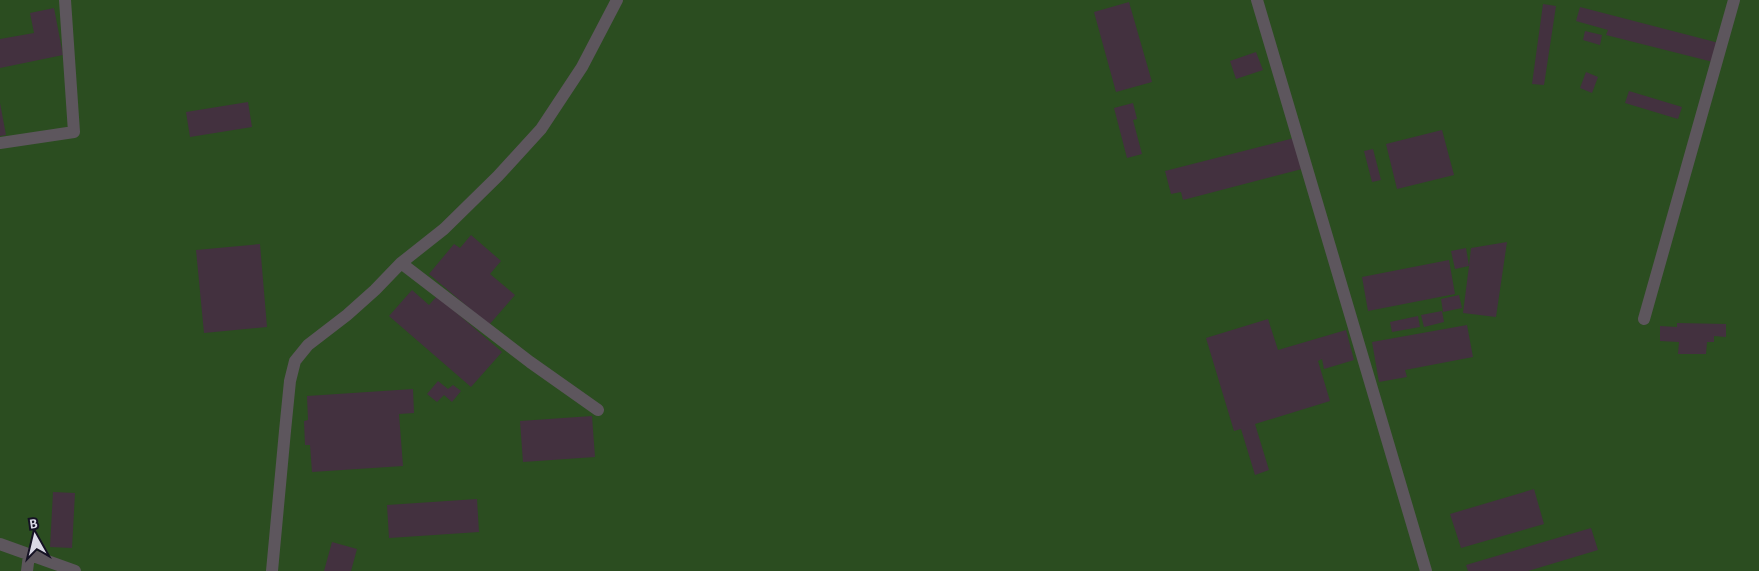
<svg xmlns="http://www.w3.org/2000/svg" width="1759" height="571" font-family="'Alegreya Sans',sans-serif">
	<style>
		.green { fill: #2b4d20 }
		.building { fill: #43313f }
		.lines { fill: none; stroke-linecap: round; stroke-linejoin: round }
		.minor { stroke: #5d565d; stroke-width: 12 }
	</style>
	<rect width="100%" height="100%" fill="#1d1a2d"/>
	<!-- green -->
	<path class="green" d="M 0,0 L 1759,0 L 1759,571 L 0,571 Z"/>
	<!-- building -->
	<path class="building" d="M 1129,2 L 1152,82 L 1116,92 L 1094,12 Z
		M 1543,4 L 1556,6 L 1544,85 L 1532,84 Z
		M 1580,7 L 1719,43 L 1713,62 L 1606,35 L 1608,30 L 1576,21 Z
		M 54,8 L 63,55 L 0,68 L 0,39 L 34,33 L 30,13 Z
		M 1585,31 L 1602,35 L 1600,45 L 1583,40 Z
		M 1256,52 L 1263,70 L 1236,79 L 1230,61 Z
		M 1586,72 L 1598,77 L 1592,93 L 1580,88 Z
		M 1629,91 L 1682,107 L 1678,119 L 1625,103 Z
		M 248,102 L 252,127 L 190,137 L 186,112 Z
		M 0,103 L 6,135 L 0,136 Z
		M 1133,103 L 1137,119 L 1133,120 L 1142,154 L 1127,158 L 1114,108 Z
		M 1442,130 L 1454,175 L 1397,189 L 1386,144 Z
		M 1294,138 L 1302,169 L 1183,200 L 1181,192 L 1171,194 L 1165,171 Z
		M 1373,149 L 1381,180 L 1372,182 L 1364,151 Z
		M 471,235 L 501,261 L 490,274 L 515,295 L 489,325 L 429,274 L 454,244 L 460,248 Z
		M 1507,242 L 1496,317 L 1463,313 L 1469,266 L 1455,269 L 1451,251 L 1466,248 L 1469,266 L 1471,248 Z
		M 260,244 L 267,327 L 204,333 L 196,250 Z
		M 1449,260 L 1455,294 L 1368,311 L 1362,277 Z
		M 412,290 L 429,305 L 437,296 L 502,352 L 471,387 L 389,316 Z
		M 1459,295 L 1462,308 L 1443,312 L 1441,299 Z
		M 1442,311 L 1444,322 L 1424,327 L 1421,315 Z
		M 1418,316 L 1420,327 L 1392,332 L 1390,322 Z
		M 1268,319 L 1278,350 L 1346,330 L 1354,360 L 1324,369 L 1322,359 L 1318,361 L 1330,401 L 1255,424 L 1269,470 L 1255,475 L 1241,429 L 1234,431 L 1206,338 Z
		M 1677,323 L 1726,324 L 1726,337 L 1714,336 L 1714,342 L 1707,342 L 1706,354 L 1678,354 L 1679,342 L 1660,341 L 1660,326 L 1677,327 Z
		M 1467,325 L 1473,357 L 1405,370 L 1407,377 L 1379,382 L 1372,342 Z
		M 438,381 L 448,389 L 453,385 L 461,391 L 452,402 L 444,395 L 437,402 L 427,394 Z
		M 413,389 L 414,413 L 399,414 L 403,466 L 312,472 L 310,445 L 305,445 L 304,421 L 308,420 L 307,396 Z
		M 592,416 L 595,457 L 523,462 L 520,421 Z
		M 1534,489 L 1544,524 L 1461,548 L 1450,514 Z
		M 53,492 L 75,493 L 72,548 L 50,547 Z
		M 477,499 L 479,532 L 389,538 L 387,505 Z
		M 1591,528 L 1598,550 L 1528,571 L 1468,571 L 1466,565 Z
		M 332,542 L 357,549 L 351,571 L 324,571 Z"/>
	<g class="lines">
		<!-- minor -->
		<path class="minor" d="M 1257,0 L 1426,571
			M 0,143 L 74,132 L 65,0
			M 401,263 L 530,362 L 598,410
			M 1644,319 L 1734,0
			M 0,544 L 75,571
			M 27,571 L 29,555
			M 272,571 L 285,431 L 290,381 L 295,361 L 308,345 L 347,315 L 375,290 L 401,263 L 444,229 L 498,176 L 541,129 L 582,67 L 617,0"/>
	</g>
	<!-- north arrow -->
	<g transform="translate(35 536) rotate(352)" stroke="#141123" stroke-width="4" paint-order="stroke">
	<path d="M0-4L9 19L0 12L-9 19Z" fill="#dad9e6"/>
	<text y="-8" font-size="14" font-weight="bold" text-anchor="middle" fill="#dad9e6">B</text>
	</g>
</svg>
